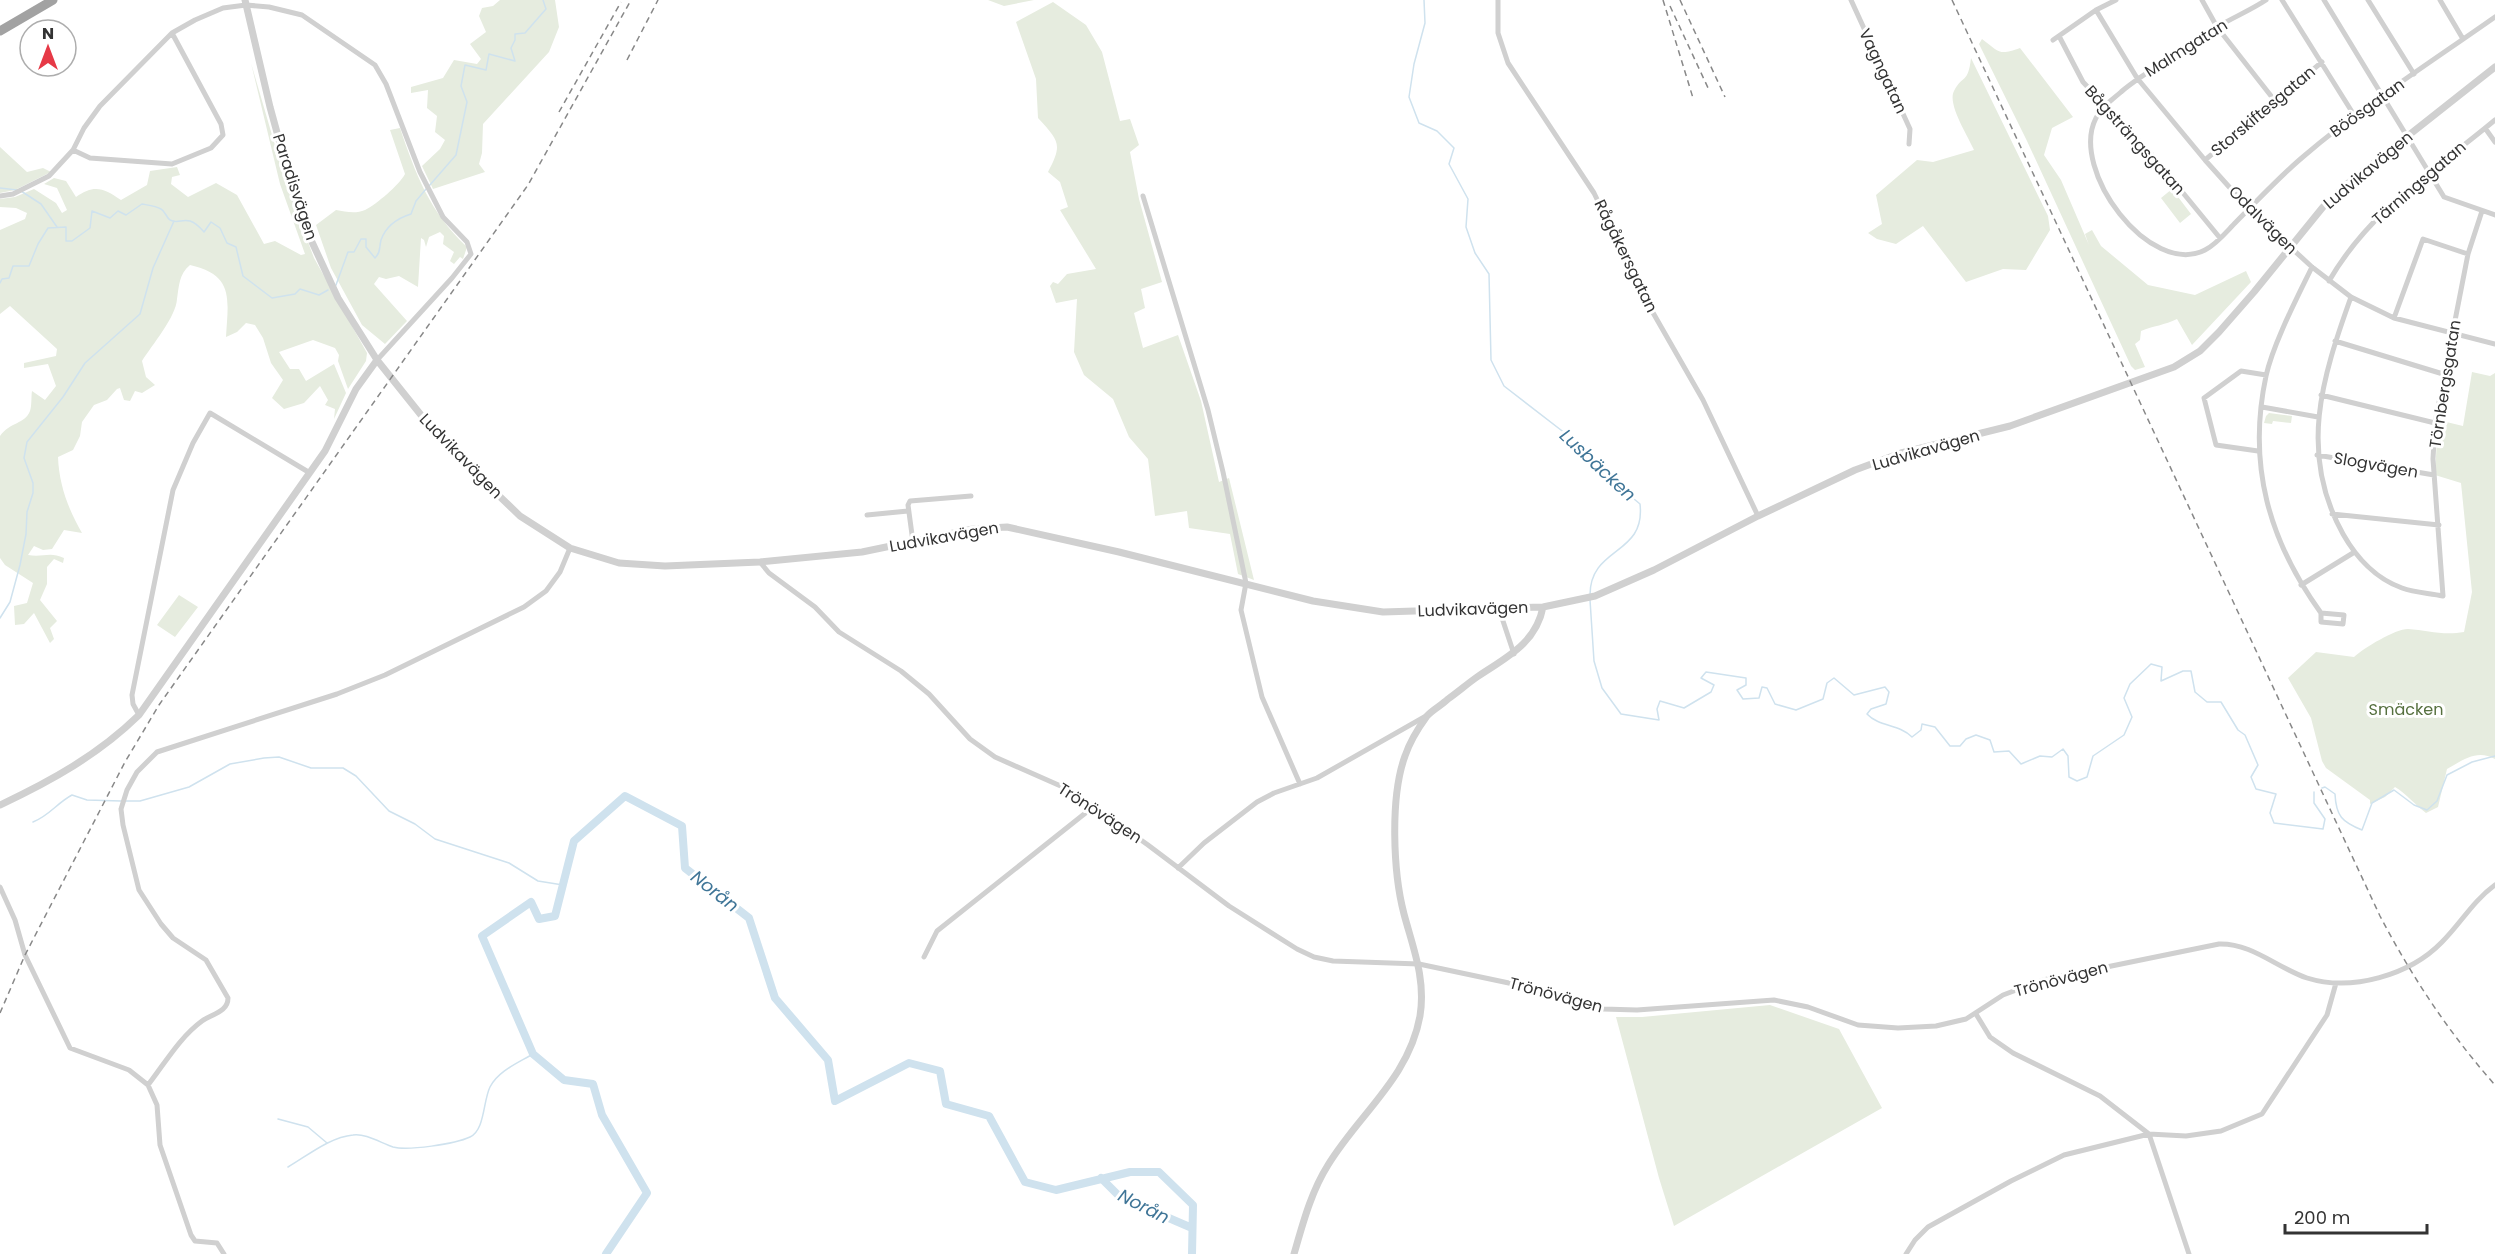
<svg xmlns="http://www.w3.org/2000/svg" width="2495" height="1254" font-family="Poppins,sans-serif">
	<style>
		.green { fill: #e6ecdf }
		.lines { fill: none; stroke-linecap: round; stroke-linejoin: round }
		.stream { stroke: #cfe2ee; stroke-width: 1.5 }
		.river { stroke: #cfe2ee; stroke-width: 8 }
		.minor { stroke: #d0d0d0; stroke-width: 5 }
		.tertiary { stroke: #d0d0d0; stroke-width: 7 }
		.trunk { stroke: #a2a2a2; stroke-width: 9 }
		.rail { stroke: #888; stroke-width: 1.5; stroke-dasharray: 6 4.5; stroke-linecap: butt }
		.labels { text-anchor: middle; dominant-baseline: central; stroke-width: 6; stroke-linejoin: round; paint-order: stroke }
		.street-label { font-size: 16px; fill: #333; stroke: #fff }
		.park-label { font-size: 16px; fill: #56703f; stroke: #fff }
		.water-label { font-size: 18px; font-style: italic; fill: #3f7597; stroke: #fff }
	</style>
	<rect width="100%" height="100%" fill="#fff"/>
	<!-- green -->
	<path class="green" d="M 500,0 L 555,0 L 559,27 L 549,52 L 483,124 L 482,153 L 479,164 L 485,172 L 433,189 L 422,166 L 440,149 L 445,140 L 435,132 L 437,116 L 427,108 L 428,90 L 411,93 L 411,87 L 443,78 L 454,60 L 477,64 L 481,59 L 470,44 L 486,32 L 479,16 L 482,8 L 493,6 Z
		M 988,0 L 1034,0 L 1004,6 Z
		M 1053,2 L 1086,25 L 1102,52 L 1120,121 L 1130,119 L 1139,145 L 1130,152 L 1139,199 L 1162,282 L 1141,289 L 1145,308 L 1134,313 L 1143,348 L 1178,335 L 1201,401 L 1219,482 L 1229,478 L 1254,580 L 1238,574 L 1230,534 L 1189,528 L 1187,511 L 1155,516 L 1148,459 L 1129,437 L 1113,399 L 1084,375 L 1074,352 L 1077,299 L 1056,303 L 1050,286 L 1053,282 L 1058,284 L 1067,274 L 1096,269 L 1060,210 L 1068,207 L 1060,182 L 1048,172 C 1063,144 1059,141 1038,118 L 1036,79 L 1016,22 Z
		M 1982,39 C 1999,52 1999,56 2020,48 L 2073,117 L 2052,128 L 2044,155 L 2061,180 L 2089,245 L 2085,234 L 2092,230 L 2101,246 L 2148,285 L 2195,295 L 2246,271 L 2251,282 L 2192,345 L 2177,319 C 2165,325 2153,326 2141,331 L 2140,340 L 2135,344 L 2145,367 L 2135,370 L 2131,366 L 2027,141 L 1979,44 Z
		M 1971,58 L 2048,216 L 2050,230 L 2026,270 L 2003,269 L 1966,282 L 1923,226 L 1896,244 L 1877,239 L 1868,233 L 1882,224 L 1876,195 L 1917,160 L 1933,162 L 1974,150 C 1968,136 1947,104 1954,91 C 1963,74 1968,84 1971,58 Z
		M 251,63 L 288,190 L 314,258 L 367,353 L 366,361 L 348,389 L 338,361 L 339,355 L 335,348 L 313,340 L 279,352 L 290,369 L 299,369 L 306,381 L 334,364 L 346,393 L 334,419 L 335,409 L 325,405 L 328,400 L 320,386 L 304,403 L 284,409 L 272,398 L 283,380 L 271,363 L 263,338 L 255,325 L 246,323 L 237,332 L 226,337 C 228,300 235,275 190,265 C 179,274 179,286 177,299 C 176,317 152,345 142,361 L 146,377 L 155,385 L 142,393 L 135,391 L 130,401 L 124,400 L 120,388 L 117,389 L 107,400 L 94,405 L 82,422 L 80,436 L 73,450 L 58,457 C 59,484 68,509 82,533 L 64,530 L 52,549 L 43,550 L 34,546 L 28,555 C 43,558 49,551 64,558 L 63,563 L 54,559 L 47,567 L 47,584 L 40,600 L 57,621 L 50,628 L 54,639 L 50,643 L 34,613 L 24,624 L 15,625 L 14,606 L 27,603 L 33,583 L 5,565 L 0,558 L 0,436 C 10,422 25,424 30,411 C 32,405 31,397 32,391 L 45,400 L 56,386 L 48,364 L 24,368 L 24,363 L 56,356 L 57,349 L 10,306 L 0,314 L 0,230 L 25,219 L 27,213 L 16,208 L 0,207 L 0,199 L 15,197 L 34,189 L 56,203 L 62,213 L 67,210 L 57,188 L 44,184 L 54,178 L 66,181 L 76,197 C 94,184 104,188 121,200 L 147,185 L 150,171 L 177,167 L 180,175 L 172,177 L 171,184 L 188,197 L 216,183 L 237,195 L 264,244 L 275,241 L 301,255 L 305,254 L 280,184 Z
		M 400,128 C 416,175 429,211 467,247 L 463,259 L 460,257 L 454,264 L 450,261 L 454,252 L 443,244 L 444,236 L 440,232 L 429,237 L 426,247 L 424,240 L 421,238 L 418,287 L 399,276 L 386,279 L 379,277 L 374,284 L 407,321 L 385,344 L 362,325 L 331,268 L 316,225 L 336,210 C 346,212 356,214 365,210 C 377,204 399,185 405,174 L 390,130 Z
		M 0,147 L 27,172 L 43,168 L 51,172 L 15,190 L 0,193 Z
		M 2172,189 L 2191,214 L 2180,223 L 2161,198 Z
		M 2472,372 L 2490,376 L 2495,373 L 2495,759 C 2477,749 2463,760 2447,769 L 2438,807 L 2426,813 C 2415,805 2407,794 2395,787 L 2385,797 L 2370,804 L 2370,800 L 2326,768 L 2322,761 L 2311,718 L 2288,678 L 2316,652 L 2354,657 C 2364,648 2395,629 2408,629 C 2427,630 2443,636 2464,632 L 2472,592 L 2461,483 L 2435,475 L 2438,420 L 2463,426 Z
		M 2269,413 L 2292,416 L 2291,423 L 2273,421 L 2272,424 L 2264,423 L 2266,416 Z
		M 179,595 L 198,607 L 175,637 L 157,625 Z
		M 1770,1005 L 1839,1029 L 1882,1108 L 1674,1226 L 1659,1178 L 1616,1017 L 1642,1017 Z"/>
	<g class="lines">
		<!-- stream -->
		<path class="stream" d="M 1424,0 L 1425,23 L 1414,64 L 1409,97 L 1419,123 L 1437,131 L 1454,148 L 1449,164 L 1468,199 L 1466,227 L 1475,253 L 1489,274 L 1491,360 L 1504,386 L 1570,437 L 1584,457 L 1640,504 C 1646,556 1590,546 1590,595
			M 429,186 L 456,155 L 467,102 L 461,86 L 465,65 L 486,70 L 489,54 L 515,61 L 511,48 L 515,40 L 515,34 L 525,33 L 546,9 L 543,0
			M 0,188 L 17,190
			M 21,191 L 41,204 L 57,227
			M 0,283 L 2,279 L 9,278 L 13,266 L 29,266 L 38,244 L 48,228 L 66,227 L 66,241 L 72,241 L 90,228 L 92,211 L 110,218 L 118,211 L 126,215 L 142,204 C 147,205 156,206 161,209 C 165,211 166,217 170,220 C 181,226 186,211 204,232 L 211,222 L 220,228 L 227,243 L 236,247 L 243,276 L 272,298 L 295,294 L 300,289 L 319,295 L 328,290
			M 336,285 L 348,252 L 354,252 L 361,239 L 366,239 L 366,247 L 375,258 C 381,252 379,248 381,240 C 386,226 398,218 411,214 L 416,201 L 426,189
			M 1590,600 L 1594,661 L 1602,688 L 1621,714 L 1659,720 L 1657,709 L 1660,701 L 1684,708 L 1711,692 L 1714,685 L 1701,678 L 1706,672 L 1746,678 L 1746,685 L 1737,690 L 1743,699 L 1759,698 L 1762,687 L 1767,688 L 1775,704 L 1796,710 L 1823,699 L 1827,683 L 1834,678 L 1854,695 L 1885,687 L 1889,692 L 1886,704 L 1871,709 L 1867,714 C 1879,727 1899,724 1912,737 L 1921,730 L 1922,724 L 1935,727 L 1950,746 L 1960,746 L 1966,739 L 1976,735 L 1990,740 L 1994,752 L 2009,751 L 2021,764 L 2040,756 L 2052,757 L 2063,749 L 2068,756 L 2069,777 L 2077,781 L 2087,777 L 2093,756 L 2124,735 L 2132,717 L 2124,698 L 2130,684 L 2151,664 L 2162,667 L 2161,681 L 2183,671 L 2191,671 L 2195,692 L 2207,702 L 2221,702 L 2238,730 L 2245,735 L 2258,765 L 2251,777 L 2256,789 L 2276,794 L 2270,813 L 2274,823 L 2323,829 L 2325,819 L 2314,803 L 2314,792
			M 0,618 L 10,602 L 20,565 L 26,534 L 27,512 L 33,493 L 33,483 L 24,458 L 27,442 L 63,397 L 85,363 L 140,314 L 153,268 L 174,221
			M 2322,788 L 2325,787 L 2335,794 C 2336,816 2342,822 2362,830 L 2372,803 L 2394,790 L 2414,805 L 2427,810 L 2437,801 L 2447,775 L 2472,762 L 2495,756
			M 126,801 L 140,801 L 189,787 L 230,764 L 264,758 L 279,757 L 311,768 L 343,768 L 356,776 L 389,811 L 415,824 L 435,839 L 509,863 L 538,881 L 563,885
			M 33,822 C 49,816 57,803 72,795 L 87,800 L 121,801
			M 278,1119 L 308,1127 L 327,1143
			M 288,1167 C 307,1156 330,1137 353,1135 C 365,1133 381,1143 393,1147 C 408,1151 455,1144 470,1137 C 485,1130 483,1101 490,1087 C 498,1071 518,1063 533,1054"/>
		<!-- river -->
		<path class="river" d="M 1101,1178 L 1120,1197 L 1192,1228
			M 606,1254 L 647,1193 L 602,1115 L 593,1084 L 564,1080 L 533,1054 L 482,936 L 531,902 L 539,919 L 555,916 L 574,841 L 625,796 L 682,826 L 685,868 L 749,918 L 775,998 L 828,1060 L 835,1101 L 909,1063 L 940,1071 L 946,1104 L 989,1116 L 1025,1182 L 1056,1190 L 1130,1172 L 1159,1172 L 1193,1205 L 1192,1254"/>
		<!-- minor -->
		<path class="minor" d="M 1498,0 L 1498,33 L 1508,63 L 1594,193 L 1644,297 L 1703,400 L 1758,516
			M 1851,0 L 1910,129 L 1909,144
			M 2202,0 L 2217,27 L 2275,101
			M 2266,0 C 2251,10 2234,17 2219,26 C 2207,33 2196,42 2185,49 C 2163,63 2141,75 2121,92 C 2112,100 2102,106 2096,118 C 2069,170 2150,278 2205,250 C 2217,244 2227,231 2236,222 C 2258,200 2280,176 2304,156 C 2364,105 2431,62 2495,17
			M 2282,0 L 2354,115
			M 2324,0 L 2444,197 L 2495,215
			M 2368,0 L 2414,74
			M 2440,0 L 2463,39
			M 2096,10 L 2137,78 L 2205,160 L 2249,209 L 2312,267 L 2351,297 L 2394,318 L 2495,344
			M 2059,36 L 2083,82 L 2152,155 L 2220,238
			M 2053,40 L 2096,10 L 2116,0
			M 2485,128 L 2495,142
			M 73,150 L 90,158 L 172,164 L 211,148 L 223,135 L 221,124 L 172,33
			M 2205,160 L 2322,62
			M 0,196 L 13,194 L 49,176 L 73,150 L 84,128 L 100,106 L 172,33 L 195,20 L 223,8 L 246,5 L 269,7 L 302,15 L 375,65 L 386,84 L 420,172 L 443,217 L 467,242 L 471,254 L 452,278 L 377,360
			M 1143,196 L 1208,410 L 1223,472 L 1246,583 L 1241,610 L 1262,697 L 1300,784
			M 2312,267 C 2297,298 2273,344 2266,376 C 2247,465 2269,541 2321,613 L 2344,615 L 2343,624 L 2321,622 L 2321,613
			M 2329,281 C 2370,210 2434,171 2495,120
			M 2351,297 C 2322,378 2298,453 2343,534 C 2356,557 2376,579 2402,588 C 2415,593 2430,593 2443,596 L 2433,459 L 2435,423 L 2468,254 L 2482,211
			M 2394,318 L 2423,239 L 2468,254
			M 2335,341 L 2443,374
			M 2321,395 L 2435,423
			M 2262,407 L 2318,417
			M 2258,451 L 2216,445 L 2204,398 L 2241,371 L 2266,375
			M 2317,455 L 2434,475
			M 2332,514 L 2439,525
			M 867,515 L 908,511
			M 913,542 L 908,505 L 910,501 L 971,496
			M 760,562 L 769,573 L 815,607 L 839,632 L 901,671 L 929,694 L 970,739 L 995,757 L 1072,791 L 1148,845 L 1229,906 L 1297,949 L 1314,957 L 1333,961 L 1419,964 L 1528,987 L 1603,1009 L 1637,1010 L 1774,1000 L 1808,1007 L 1858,1025 L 1898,1028 L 1936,1026 L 1966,1019 L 2003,995 L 2043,980 L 2219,944 C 2252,943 2277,968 2307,978 C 2352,992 2410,975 2442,942 C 2461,923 2473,901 2495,885
			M 2301,585 L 2353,553
			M 1499,609 L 1514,654
			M 139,715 L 133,704 L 132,695 L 173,490 L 193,443 L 210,413 L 310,473
			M 1178,868 L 1204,843 L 1257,802 L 1274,793 L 1317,778 L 1426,716
			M 0,887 L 15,920 L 25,955 L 70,1048 L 129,1070 L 148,1085 L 157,1105 L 160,1145 L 191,1235 L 195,1241 L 217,1243 L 224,1254
			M 924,957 L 937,931 L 1093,807
			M 1976,1014 L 1990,1037 L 2013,1053 L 2100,1096 L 2149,1134 L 2186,1136 L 2221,1131 L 2262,1114 L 2327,1015 L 2336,983
			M 148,1085 C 165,1063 180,1037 202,1021 C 212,1014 228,1012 228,998 L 206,960 L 173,938 L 161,924 L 139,890 L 123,825 L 121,809 L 127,790 L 137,772 L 157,752 L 337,694 L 385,675 L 524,607 L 546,591 L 560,572 L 570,548
			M 1906,1254 L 1915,1240 L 1928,1227 L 2011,1181 L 2064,1155 L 2149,1134 L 2189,1254"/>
		<!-- tertiary -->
		<path class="tertiary" d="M 245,0 L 270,107 L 295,198 L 305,227 L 338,298 L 377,360 L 441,440 L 520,516 L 570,548 L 619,563 L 665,566 L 760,562 L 862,552 L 973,529 L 1007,527 L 1119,552 L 1313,601 L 1383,612 L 1543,607 L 1595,596 L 1654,570 L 1758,516 L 1855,470 L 1901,453 L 2010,426 L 2174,367 L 2200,351 L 2219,332 L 2254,292 L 2323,207 L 2347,184 L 2495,67
			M 0,805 C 51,781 98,755 139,715 L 325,451 L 356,389 L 377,360
			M 1294,1254 C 1303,1223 1311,1192 1328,1165 C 1359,1114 1409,1078 1420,1016 C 1426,979 1413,948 1404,914 C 1393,872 1390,797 1405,756 C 1409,744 1419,727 1427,716 C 1432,710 1442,705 1448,699 C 1458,692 1467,684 1477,677 C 1505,658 1536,644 1543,607"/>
		<!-- trunk -->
		<path class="trunk" d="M 0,31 L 53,0"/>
		<!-- rail -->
		<path class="rail" d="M 1663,0 L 1693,98
			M 1680,0 L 1725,97
			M 1952,0 L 2380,916 C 2412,977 2449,1033 2495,1085
			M 1670,6 L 1709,90
			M 627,60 L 658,0
			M 559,112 L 621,2
			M 0,1013 L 25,955 L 125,762 L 159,705 L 528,185 L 631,0"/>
	</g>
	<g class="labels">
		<!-- street labels -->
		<g class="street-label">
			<text transform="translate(2186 48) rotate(-32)">Malmgatan</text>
			<text transform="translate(1883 71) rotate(65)">Vagngatan</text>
			<text transform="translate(2367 108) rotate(-36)">Böösgatan</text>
			<text transform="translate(2263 111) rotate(-40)">Storskiftesgatan</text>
			<text transform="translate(2135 140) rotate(48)">Bågsträngsgatan</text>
			<text transform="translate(2368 170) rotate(-40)">Ludvikavägen</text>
			<text transform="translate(2419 183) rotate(-41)">Tärningsgatan</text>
			<text transform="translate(295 187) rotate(72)">Paradisvägen</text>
			<text transform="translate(2263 220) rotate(45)">Odalvägen</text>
			<text transform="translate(1626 256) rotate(64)">Rågåkersgatan</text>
			<text transform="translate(2445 384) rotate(-81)">Törnbergsgatan</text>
			<text transform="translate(1926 450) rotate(-16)">Ludvikavägen</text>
			<text transform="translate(461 456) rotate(46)">Ludvikavägen</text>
			<text transform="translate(2376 465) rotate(10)">Slogvägen</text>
			<text transform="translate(944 537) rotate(-10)">Ludvikavägen</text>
			<text transform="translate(1473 609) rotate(-2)">Ludvikavägen</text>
			<text transform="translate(1100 813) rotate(33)">Trönövägen</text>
			<text transform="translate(2061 979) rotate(-15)">Trönövägen</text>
			<text transform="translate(1556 995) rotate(15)">Trönövägen</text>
		</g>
		<!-- park labels -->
		<g class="park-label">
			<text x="2406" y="709">Smäcken</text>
		</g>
		<!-- water labels -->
		<g class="water-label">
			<text transform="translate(1598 465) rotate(43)">Lusbäcken</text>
			<text transform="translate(715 891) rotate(38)">Norån</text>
			<text transform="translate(1144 1206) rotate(27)">Norån</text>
		</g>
	</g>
	<!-- north arrow -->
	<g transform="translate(48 48)"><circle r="28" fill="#ffffff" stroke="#adadad" stroke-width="1.5"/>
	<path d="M0-4.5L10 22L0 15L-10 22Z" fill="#e63946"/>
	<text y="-9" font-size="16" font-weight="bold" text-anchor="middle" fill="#333333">N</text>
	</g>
	<!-- scale -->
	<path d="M2285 1224v9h142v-9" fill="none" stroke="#333333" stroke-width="3"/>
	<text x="2294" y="1224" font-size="18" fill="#333333" stroke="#ffffff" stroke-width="4.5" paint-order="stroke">200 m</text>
</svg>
